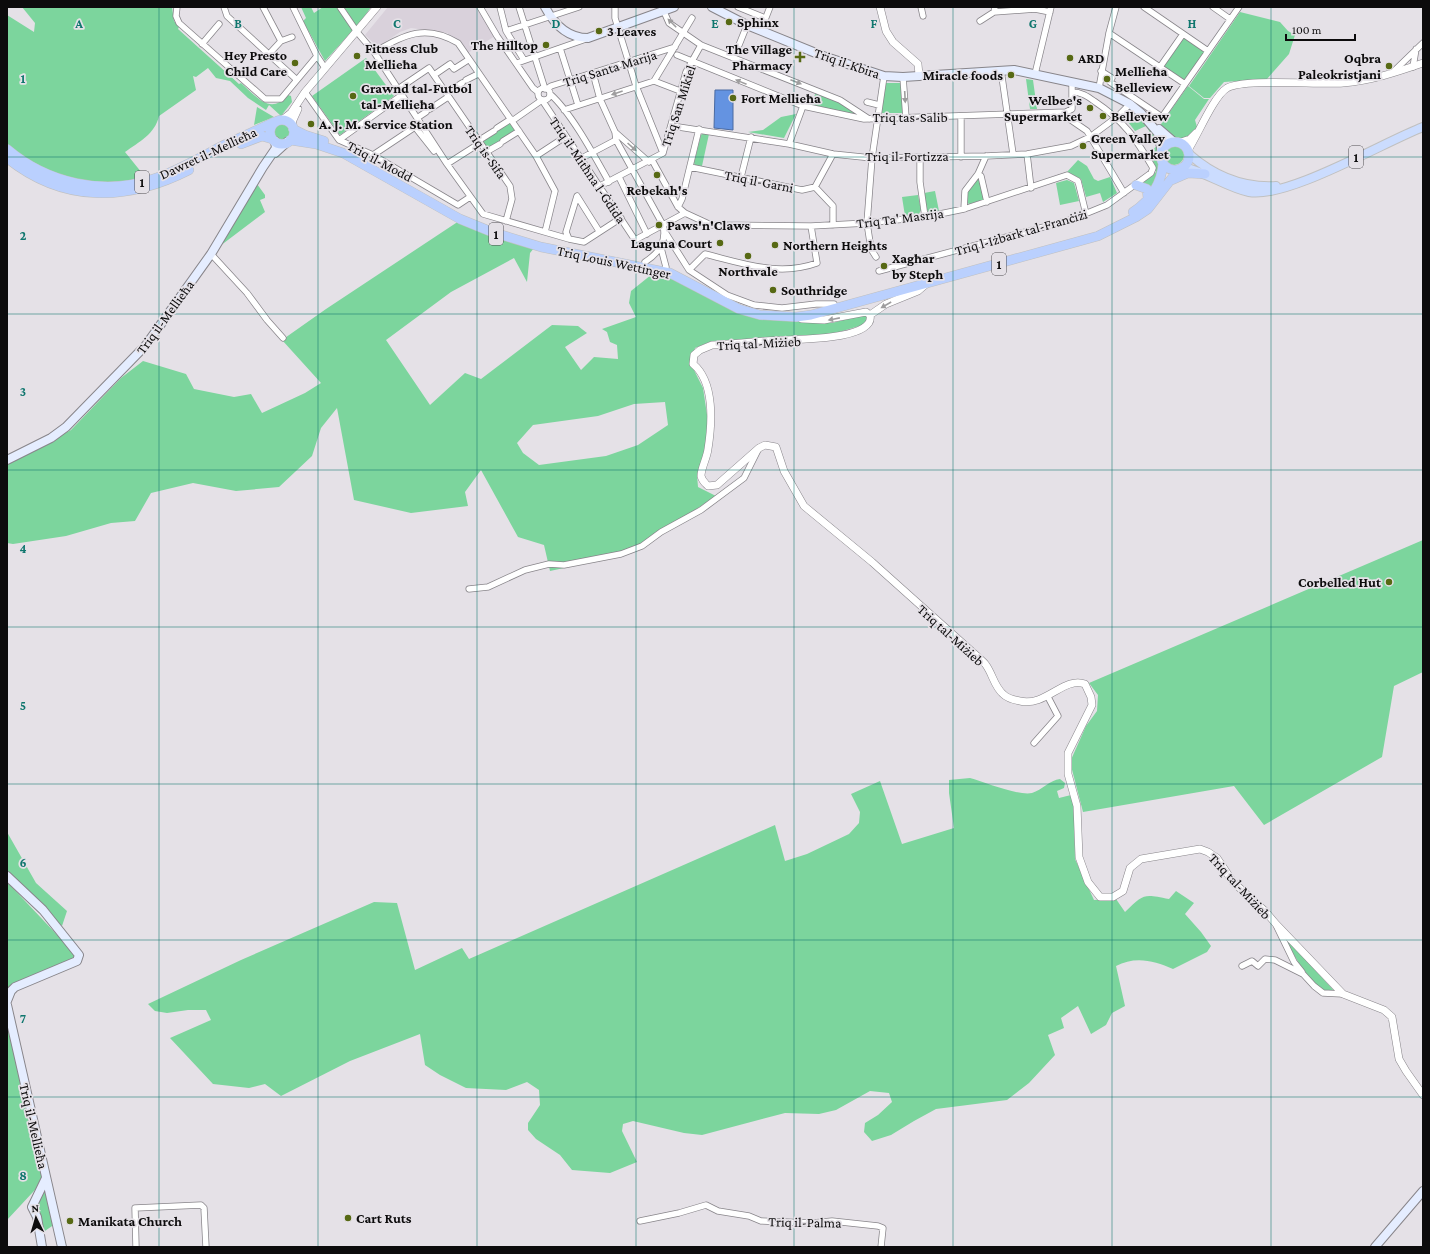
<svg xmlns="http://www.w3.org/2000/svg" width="1430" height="1254" font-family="'Crimson Pro',serif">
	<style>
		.built { fill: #d9d1db }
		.green { fill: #7cd59d; fill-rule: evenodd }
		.water { fill: #6493e1; stroke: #4a6aa1 }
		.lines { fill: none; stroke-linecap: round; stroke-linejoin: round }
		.minor-casing { stroke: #88858a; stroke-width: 7 }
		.tertiary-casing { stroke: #88858a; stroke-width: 8 }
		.secondary-casing { stroke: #88858a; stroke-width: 10 }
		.primary-casing { stroke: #c0c0c0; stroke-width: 10 }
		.trunk-casing { stroke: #c0c0c0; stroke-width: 10 }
		.minor { stroke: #fff; stroke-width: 5.5 }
		.tertiary { stroke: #fff; stroke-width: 7 }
		.secondary { stroke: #e5edff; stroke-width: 8 }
		.primary { stroke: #cbdcfe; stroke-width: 8 }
		.trunk { stroke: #bad0fe; stroke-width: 9 }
		.oneway { fill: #9e9d9e }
		.grid { fill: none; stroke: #0f766e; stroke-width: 1; stroke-opacity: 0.55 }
		.poi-dot { fill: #576914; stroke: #e5e1e7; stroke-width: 1.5 }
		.labels { text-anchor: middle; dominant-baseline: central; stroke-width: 3.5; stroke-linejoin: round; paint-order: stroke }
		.shield { fill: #e5e1e7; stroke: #4d4b4e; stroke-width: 1 }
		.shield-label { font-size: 13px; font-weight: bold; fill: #0c0b0c }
		.poi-label { font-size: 14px; font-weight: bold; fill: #0c0b0c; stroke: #e5e1e7; text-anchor: start }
		.street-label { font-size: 14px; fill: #0c0b0c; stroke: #e5e1e7 }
		.grid-label { font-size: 13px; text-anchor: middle; font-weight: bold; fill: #0f766e; stroke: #e5e1e7; stroke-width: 3.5; stroke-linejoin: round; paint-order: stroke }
	</style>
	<rect width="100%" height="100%" fill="#e5e1e7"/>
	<!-- built -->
	<path class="built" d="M 388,7 L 476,7 L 495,36 L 468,53 L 454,38 L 447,33 L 411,28 L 400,32 L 378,47 L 365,35 Z"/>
	<!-- green -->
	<path class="green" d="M 22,7 L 172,7 L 174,21 L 179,27 L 178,29 L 239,84 L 241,83 C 256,96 270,116 288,95 L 291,96 L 292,102 L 281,116 L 269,105 L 266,110 L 248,98 L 230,81 L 216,78 L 208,68 L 196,77 L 193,76 L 196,90 L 159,116 C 155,134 139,142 125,152 L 146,178 C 107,186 67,185 32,164 C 23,158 15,151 7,145 L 7,15 L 34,32 L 35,23 Z
		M 301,7 L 311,7 L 314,13 L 323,7 L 338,7 L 353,30 L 325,61 L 303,21 L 306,18 Z
		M 344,7 L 371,7 L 357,27 Z
		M 1240,12 L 1280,22 L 1288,31 L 1295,35 L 1289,54 L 1267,79 L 1224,82 L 1210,98 L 1204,98 L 1189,86 Z
		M 1186,38 L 1205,51 L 1184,81 L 1162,67 L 1181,40 Z
		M 366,58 L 394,96 L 340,135 L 312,96 Z
		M 1026,79 L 1033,80 L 1037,109 L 1030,109 Z
		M 886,83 L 902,83 L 903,113 L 881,113 Z
		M 1188,86 L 1204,99 L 1209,99 L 1195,120 L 1197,127 C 1184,147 1173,139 1159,127 Z
		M 816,92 L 835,100 L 863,117 L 806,104 L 810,96 L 814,97 Z
		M 257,107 L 274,117 L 254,125 Z
		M 1130,112 C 1155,117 1165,151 1160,174 C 1158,179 1155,186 1152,191 L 1142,183 L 1156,172 L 1155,165 L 1149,153 L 1158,145 L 1146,126 L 1135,131 L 1125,118 L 1127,113 Z
		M 796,114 L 784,138 L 748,132 L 763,130 L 781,117 Z
		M 509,122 L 515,131 L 488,149 L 482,141 Z
		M272 132a9 9 0 1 1 18 0a9 9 0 1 1-18 0Z
		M 704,133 L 709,134 L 702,166 L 695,165 L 694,163 L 701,135 Z
		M1164 155a10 10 0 1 1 20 0a10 10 0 1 1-20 0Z
		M 1078,160 L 1087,166 L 1094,179 L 1098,181 L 1110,177 L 1117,193 L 1103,202 L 1100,193 L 1086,197 L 1081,179 L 1067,172 Z
		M 978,178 L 986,199 L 969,204 L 966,202 L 967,191 Z
		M 1067,180 L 1074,183 L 1079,201 L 1060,205 L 1056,183 Z
		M 257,184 L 265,195 L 265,198 L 260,200 L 265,212 L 220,246 Z
		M 935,191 L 939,211 L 930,213 L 927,210 L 924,193 Z
		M 918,195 L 921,210 L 919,214 L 905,216 L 902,197 Z
		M 459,221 L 534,248 L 530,253 L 527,282 L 514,258 L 451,292 L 386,340 L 430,405 L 465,373 L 481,379 L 552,325 L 578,326 L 587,333 L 565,347 L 581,370 L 594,357 L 618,359 L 617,345 L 610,342 L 607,332 L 602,329 L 636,317 L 629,303 L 631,291 L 651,275 L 676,280 L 738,311 L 808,322 L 832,323 L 866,314 L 870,318 L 866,324 L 829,335 L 712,341 L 695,348 L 691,364 L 703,388 L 709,428 L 705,451 L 697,475 L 698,487 L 716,496 L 629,554 L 550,571 L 544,545 L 518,537 L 481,470 L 465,492 L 468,506 L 411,513 L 354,500 L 337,408 L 321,428 L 312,456 L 279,487 L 236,491 L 193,483 L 151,493 L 135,521 L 111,523 L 66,536 L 13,544 L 7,543 L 7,464 L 71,430 L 121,378 L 143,361 L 186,374 L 194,389 L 234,397 L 251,394 L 262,413 L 305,393 L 321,383 L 282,340 L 326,309 ZM 665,402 L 668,425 L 638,445 L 606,456 L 539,465 L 523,453 L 517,443 L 533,425 L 598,416 L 634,404 Z
		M 1423,540 L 1423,672 L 1394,686 L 1382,757 L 1264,825 L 1234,786 L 1083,812 L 1070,762 L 1086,726 L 1097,711 L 1098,695 L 1089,683 Z
		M 970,778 C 984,782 1018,796 1032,793 C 1042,790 1050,780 1060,779 L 1065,783 L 1064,788 L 1057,791 L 1059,798 L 1071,795 L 1074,805 L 1075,859 L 1094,900 L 1116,899 L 1125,912 C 1144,893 1144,894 1169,899 L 1176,891 L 1194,903 L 1185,914 L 1201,932 L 1211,946 L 1207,952 L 1173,969 C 1154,960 1134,956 1116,966 L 1125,1006 L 1112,1013 L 1106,1025 L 1091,1034 L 1078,1006 L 1061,1018 L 1064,1028 L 1048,1035 L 1055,1055 L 1029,1083 L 1007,1100 L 936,1109 L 914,1121 L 891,1135 L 872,1141 L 864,1132 L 865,1123 L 878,1115 L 892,1102 L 889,1093 L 870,1091 L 836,1110 L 819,1114 L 785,1113 L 702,1135 L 684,1133 L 633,1121 L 623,1124 L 622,1131 L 637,1162 L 610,1173 L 572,1170 L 560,1155 L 536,1139 L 528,1130 L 528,1123 L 540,1105 L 539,1090 L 527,1082 L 506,1090 L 466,1088 L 440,1075 L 425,1065 L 420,1034 L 350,1061 L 281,1096 L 265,1084 L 249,1088 L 213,1084 L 170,1038 L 211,1020 L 206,1010 L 188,1010 L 167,1013 L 155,1011 L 148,1004 L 241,960 L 374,902 L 397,903 L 415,970 L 462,948 L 469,959 L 775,825 L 785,861 L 807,854 L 849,834 L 859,823 L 860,812 L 851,794 L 880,781 L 902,844 L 954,828 L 949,793 L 949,780 Z
		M 7,832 L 36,883 L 67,911 L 62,926 L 11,876 L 7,869 Z
		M 7,884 L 9,884 L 78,957 L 7,988 Z
		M 1281,932 L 1336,993 L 1329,994 C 1305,979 1295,956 1281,932 Z
		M 7,1016 L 46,1178 L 7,1220 Z
		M 45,1188 L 55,1224 L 42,1233 L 35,1210 L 43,1189 Z"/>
	<!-- water -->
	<path class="water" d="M 715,90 L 733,90 L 733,130 L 714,128 Z"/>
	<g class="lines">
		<!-- minor casing -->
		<g class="minor-casing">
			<path id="minor" d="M 177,7 L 176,16 L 179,23 L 265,99 L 281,99 L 317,56 L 293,7
				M 224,7 L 227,16 L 297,80
				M 263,7 L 281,41 L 269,54
				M 340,7 L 357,32 L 374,52 L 447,164 L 483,214 L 569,239
				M 480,7 L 497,36 L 533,88 L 538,92
				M 500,7 L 506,31 L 524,60
				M 519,7 L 545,89
				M 615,7 L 615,18 L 636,86 L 663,153
				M 662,7 L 669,23 L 701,45 L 840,100 L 869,119
				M 738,7 L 765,18
				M 921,7 L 923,16
				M 1144,7 L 1208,51
				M 1213,7 L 1230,19
				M 994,12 L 1035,9 L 1050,12
				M 980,21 L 994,12 L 995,7
				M 761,30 L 770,7
				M 506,31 L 579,7
				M 1109,33 L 1185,84
				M 281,41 L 292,37
				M 202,44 L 219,24
				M 739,45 L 747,25
				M 560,48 L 578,105
				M 374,52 C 405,35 425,23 458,43 L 536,156 L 555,191 L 545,232
				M 677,55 L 803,106 L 864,119 L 1066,112 L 1072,109 L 1072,82
				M 317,56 L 325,68
				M 517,63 L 586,39
				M 1160,67 L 1183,34
				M 1413,67 L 1416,49
				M 1001,70 L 1013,154
				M 1101,71 L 1112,78 L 1110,82 L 1162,117 L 1239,7
				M 1393,72 L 1423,43
				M 593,73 L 600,99 L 615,132 L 616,140 L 663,225 C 667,242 659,253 645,262
				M 1035,74 L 1051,7
				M 434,75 L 450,64 L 454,69 L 468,60
				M 903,77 L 906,118
				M 466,80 L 478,74
				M 654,81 L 692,18
				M 1099,88 L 1109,33 L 1116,7
				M538 94a6 6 0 1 1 12 0a6 6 0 1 1-12 0Z
				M 398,89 L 429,68 L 510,186 L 512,199 L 506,221
				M 547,89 L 551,86 L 675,47
				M 305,92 L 339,140 L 373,155 L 458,205 L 470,197
				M 446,93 L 462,83
				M 550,94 C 571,112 595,157 609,182
				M 867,102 L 879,105
				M 430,109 L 448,97
				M 564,110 L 654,81 L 680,91
				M 1066,112 L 1068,118 L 1087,131 L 1124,193
				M 961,116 L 961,157
				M 417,118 L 426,112
				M 512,121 L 542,100 L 635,240 L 685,213
				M 672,126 L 789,144 L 833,154 L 872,158 L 986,156 L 1027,154 L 1071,146 L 1090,137 L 1117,117 L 1130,104
				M 497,128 L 511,119
				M 615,132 L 649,162
				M 339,140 L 399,97
				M 478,141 L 494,131
				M 503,141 L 519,131
				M 789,144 L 803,106
				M 486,152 L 500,144
				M 1027,154 L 1031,188
				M 373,155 L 415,127 L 434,151
				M 536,156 L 565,137
				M 920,157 L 920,182 L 925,217
				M 580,159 L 616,140
				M 652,160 L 678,207 L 685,213 L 711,225 L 811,226 L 867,223 L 925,217 L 964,209 L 1067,175 L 1078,181 L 1086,214
				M 447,164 L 480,143
				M 690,167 L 802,190 L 815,187 L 833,154
				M 978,174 L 981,176 L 987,202
				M 619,177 L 647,234
				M 741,177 L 751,137
				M 598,187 L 663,153 L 686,72 L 701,45
				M 815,187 L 833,206 L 833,225
				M 678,207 L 682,199 L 699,129
				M 964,209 L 965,191 L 978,174 L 986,156
				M 599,231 L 577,196 L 566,232 L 569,239 L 584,242 L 621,218
				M 665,232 L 689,270 L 727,295 L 754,305 L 782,308 L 816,304 L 834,304
				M 661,248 L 666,267
				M 211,254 L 247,293 L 267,320 L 283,338
				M 876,257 L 871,249 L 867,223 L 872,158 L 884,76
				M 689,270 L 705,254 C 742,263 779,277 817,263 L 811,226
				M 879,271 L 1070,220 L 1107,205 L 1151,173 L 1153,168 C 1135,137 1124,121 1094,101 C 1087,96 1081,92 1072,92
				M 469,589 L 488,587 L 525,570 L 549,564 L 564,565 L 621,554 L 642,546 L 661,532 L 701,510 L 744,478 L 759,448
				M 1034,743 L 1058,716 L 1048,697
				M 1277,927 L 1294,962 L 1302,972
				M 1242,966 L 1252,961 L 1258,966 L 1265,959 L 1275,960 L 1303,974 L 1314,986 L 1323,993 L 1343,994
				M 640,1221 L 679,1213 L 706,1205 L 718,1211 L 749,1216 L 761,1221 L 812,1223 L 832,1221 L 878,1226 L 883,1228 L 881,1247
				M 136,1247 L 135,1208 L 201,1205 L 204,1208 L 206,1247"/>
		</g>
		<!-- tertiary casing -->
		<g class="tertiary-casing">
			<path id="tertiary" d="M 880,7 L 886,31 L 893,42 L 918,64 L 919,75
				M 282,120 L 291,113 L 305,92 L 377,7
				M 292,126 L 293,120 L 298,109
				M 1181,142 L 1190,139 L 1196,133
				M 1188,150 C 1198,135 1213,97 1227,88 C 1244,78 1319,85 1343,83 C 1370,81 1397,72 1423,63
				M 870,315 C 876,340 797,339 782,340 C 759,341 735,344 712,345 L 700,350 L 694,355 L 693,364 C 715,382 712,424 708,449 C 707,458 701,468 701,476 C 702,481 705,483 708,486 L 717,485 L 759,448 L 765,445 L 776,447 L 784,471 L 804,506 L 872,562 L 977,656 C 980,659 984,662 986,665 C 993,675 994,686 1003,694 C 1007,698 1014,700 1020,701 C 1046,707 1064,676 1085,684 L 1091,697 L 1092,705 L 1068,753 L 1068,774 L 1077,806 L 1079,857 L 1088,882 L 1100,897 L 1113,897 L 1123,891 L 1130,868 L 1141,859 L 1200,849 L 1208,852 L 1217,858 L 1233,882 L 1265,911 L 1276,924 L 1343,994 L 1384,1010 L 1392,1017 L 1399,1059 L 1406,1071 L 1423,1095
				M 870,315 L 886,304 L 918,291 L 925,285
				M 802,319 L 824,320 L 866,312 L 870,315"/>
		</g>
		<!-- secondary casing -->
		<g class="secondary-casing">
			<path id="secondary" d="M 545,7 C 554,24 567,38 588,38 L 674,7
				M 712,7 L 747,25 L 823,56 L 884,76 L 903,77 L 1014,70 L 1099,88 L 1130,104 L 1141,113 L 1158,133 L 1162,152
				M 1159,129 L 1174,142
				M 275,153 L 287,142
				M 7,460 L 51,438 L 66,427 L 146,345 L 211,254 L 263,167 L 276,148 L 275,141
				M 7,876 L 43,910 L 79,955 L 77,961 L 15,987 L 11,991 L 7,1001
				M 7,1005 L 62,1247
				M 42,1247 L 37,1217 L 32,1207 L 46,1178
				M 1375,1247 L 1423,1191"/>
		</g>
		<!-- primary casing -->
		<g class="primary-casing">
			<path id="primary" d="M 1189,154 C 1214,176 1242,188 1276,186
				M 1183,167 C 1206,172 1228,188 1249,192 C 1287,199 1384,142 1423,127"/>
		</g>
		<!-- trunk casing -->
		<g class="trunk-casing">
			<path id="trunk" d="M270 132a12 12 0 1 1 24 0a12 12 0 1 1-24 0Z
				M 293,129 L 305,135 L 324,141
				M 290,140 L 316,144 L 343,153 L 460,219 L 492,232 L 541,247 L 670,273 L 739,309 L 760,315 L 796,317 L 811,315 L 1098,236 L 1136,217 L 1148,209 L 1179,169
				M1161 156a14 14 0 1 1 28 0a14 14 0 1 1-28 0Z
				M 241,144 L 262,136 L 272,139
				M 7,149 C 47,183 103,196 153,179 C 178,171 201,157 224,145 C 241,137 258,130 274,122
				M 7,158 C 63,203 126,202 189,170
				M 1172,180 L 1188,173 L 1205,174
				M 1136,185 L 1147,189 L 1148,199
				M 1133,212 C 1150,201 1162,183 1163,163"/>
		</g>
		<!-- minor -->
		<use href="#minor" class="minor"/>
		<!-- tertiary -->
		<use href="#tertiary" class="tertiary"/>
		<!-- secondary -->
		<use href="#secondary" class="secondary"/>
		<!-- primary -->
		<use href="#primary" class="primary"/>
		<!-- trunk -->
		<use href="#trunk" class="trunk"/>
	</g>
	<!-- one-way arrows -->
	<defs><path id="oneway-solid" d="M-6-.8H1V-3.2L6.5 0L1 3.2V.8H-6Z"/></defs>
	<g class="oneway">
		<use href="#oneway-solid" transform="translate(672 23) rotate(-135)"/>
		<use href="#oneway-solid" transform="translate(741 82) rotate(-158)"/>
		<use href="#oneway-solid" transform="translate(796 82) rotate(21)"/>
		<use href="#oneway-solid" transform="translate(617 93) rotate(161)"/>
		<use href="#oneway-solid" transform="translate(905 97) rotate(87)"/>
		<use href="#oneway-solid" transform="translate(632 147) rotate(42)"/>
		<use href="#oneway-solid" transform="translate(886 305) rotate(150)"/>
		<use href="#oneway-solid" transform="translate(834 319) rotate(169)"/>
	</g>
	<!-- grid -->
	<path class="grid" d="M 159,7 L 159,1247M 318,7 L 318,1247M 477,7 L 477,1247M 636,7 L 636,1247M 794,7 L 794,1247M 953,7 L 953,1247M 1112,7 L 1112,1247M 1271,7 L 1271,1247M 7,157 L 1423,157M 7,314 L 1423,314M 7,470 L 1423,470M 7,627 L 1423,627M 7,784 L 1423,784M 7,940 L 1423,940M 7,1097 L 1423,1097"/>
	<!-- markers -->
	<g class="poi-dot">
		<circle cx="729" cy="22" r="4"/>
		<circle cx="599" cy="31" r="4"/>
		<circle cx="546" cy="45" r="4"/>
		<circle cx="357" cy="56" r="4"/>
		<path d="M798 51h4v4h4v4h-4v4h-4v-4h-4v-4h4z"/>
		<circle cx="1070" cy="58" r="4"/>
		<circle cx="295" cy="63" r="4"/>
		<circle cx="1389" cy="66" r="4"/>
		<circle cx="1011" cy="75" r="4"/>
		<circle cx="1107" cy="79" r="4"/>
		<circle cx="353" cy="96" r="4"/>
		<circle cx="733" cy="98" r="4"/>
		<circle cx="1090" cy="108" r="4"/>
		<circle cx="1103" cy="116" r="4"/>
		<circle cx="311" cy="124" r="4"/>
		<circle cx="1083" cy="146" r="4"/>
		<circle cx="657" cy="175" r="4"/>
		<circle cx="659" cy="225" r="4"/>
		<circle cx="720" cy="243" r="4"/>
		<circle cx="775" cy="245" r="4"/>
		<circle cx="748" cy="256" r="4"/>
		<circle cx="884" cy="266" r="4"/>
		<circle cx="773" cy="290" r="4"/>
		<circle cx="1389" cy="582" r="4"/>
		<circle cx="348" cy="1218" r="4"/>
		<circle cx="70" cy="1221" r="4"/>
	</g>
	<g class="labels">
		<!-- shield labels -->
		<g class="shield">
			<rect x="1349" y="146" width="14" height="22" rx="3"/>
			<rect x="135" y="171" width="14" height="22" rx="3"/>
			<rect x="489" y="223" width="14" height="22" rx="3"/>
			<rect x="992" y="253" width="14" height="22" rx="3"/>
		</g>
		<g class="shield-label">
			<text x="1356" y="157">1</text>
			<text x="142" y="182">1</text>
			<text x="496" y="234">1</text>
			<text x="999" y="264">1</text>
		</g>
		<!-- poi labels -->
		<g class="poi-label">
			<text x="737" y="22">Sphinx</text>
			<text x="607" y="31">3 Leaves</text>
			<text x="538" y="45" text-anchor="end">The Hilltop</text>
			<text x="365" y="48">Fitness Club<tspan x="365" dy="16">Mellieħa</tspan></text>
			<text x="792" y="49" text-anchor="end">The Village<tspan x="792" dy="16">Pharmacy</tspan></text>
			<text x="287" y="55" text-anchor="end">Hey Presto<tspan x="287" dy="16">Child Care</tspan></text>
			<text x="1078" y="58">ARD</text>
			<text x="1381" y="58" text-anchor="end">Oqbra<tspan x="1381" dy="16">Paleokristjani</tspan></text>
			<text x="1115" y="71">Mellieħa<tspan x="1115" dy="16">Belleview</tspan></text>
			<text x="1003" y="75" text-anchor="end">Miracle foods</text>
			<text x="361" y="88">Grawnd tal-Futbol<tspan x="361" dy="16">tal-Mellieħa</tspan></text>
			<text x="741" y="98">Fort Mellieħa</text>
			<text x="1082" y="100" text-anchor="end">Welbee's<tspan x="1082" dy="16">Supermarket</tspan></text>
			<text x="1111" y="116">Belleview</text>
			<text x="319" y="124">A. J. M. Service Station</text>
			<text x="1091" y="138">Green Valley<tspan x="1091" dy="16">Supermarket</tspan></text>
			<text x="657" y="190" text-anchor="middle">Rebekah's</text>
			<text x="667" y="225">Paws'n'Claws</text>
			<text x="712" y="243" text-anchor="end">Laguna Court</text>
			<text x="783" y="245">Northern Heights</text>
			<text x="892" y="258">Xagħar<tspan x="892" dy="16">by Steph</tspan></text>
			<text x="748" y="271" text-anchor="middle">Northvale</text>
			<text x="781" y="290">Southridge</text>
			<text x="1381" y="582" text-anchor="end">Corbelled Hut</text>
			<text x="356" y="1218">Cart Ruts</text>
			<text x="78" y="1221">Manikata Church</text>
		</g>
		<!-- street labels -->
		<g class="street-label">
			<text transform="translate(847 63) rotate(19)">Triq il-Kbira</text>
			<text transform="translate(610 68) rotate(-17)">Triq Santa Marija</text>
			<text transform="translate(678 106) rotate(-72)">Triq San Mikiel</text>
			<text x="910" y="117">Triq tas-Salib</text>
			<text transform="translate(486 152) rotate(55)">Triq is-Sifa</text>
			<text transform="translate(208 153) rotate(-25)">Dawret il-Mellieħa</text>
			<text x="907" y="156">Triq il-Fortizza</text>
			<text transform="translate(380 161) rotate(28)">Triq il-Modd</text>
			<text transform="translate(588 170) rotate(56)">Triq il-Mitħna l-Ġdida</text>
			<text transform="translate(759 181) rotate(11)">Triq il-Garni</text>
			<text transform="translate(900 218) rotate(-7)">Triq Ta' Masrija</text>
			<text transform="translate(1021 232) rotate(-16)">Triq l-Iżbark tal-Franċiżi</text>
			<text transform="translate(614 262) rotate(12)">Triq Louis Wettinger</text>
			<text transform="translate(165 317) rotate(-54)">Triq il-Mellieħa</text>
			<text transform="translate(759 343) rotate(-3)">Triq tal-Miżieb</text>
			<text transform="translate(951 635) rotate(42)">Triq tal-Miżieb</text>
			<text transform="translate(1240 886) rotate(47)">Triq tal-Miżieb</text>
			<text transform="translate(34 1126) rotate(77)">Triq il-Mellieħa</text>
			<text transform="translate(805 1222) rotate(1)">Triq il-Palma</text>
		</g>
	</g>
	<g class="grid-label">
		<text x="79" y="28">A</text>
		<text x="238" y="28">B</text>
		<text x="397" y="28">C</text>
		<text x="556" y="28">D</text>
		<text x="715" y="28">E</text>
		<text x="874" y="28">F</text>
		<text x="1033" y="28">G</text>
		<text x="1192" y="28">H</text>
		<text x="23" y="83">1</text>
		<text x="23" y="240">2</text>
		<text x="23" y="396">3</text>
		<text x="23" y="553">4</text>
		<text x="23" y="710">5</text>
		<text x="23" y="867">6</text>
		<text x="23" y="1023">7</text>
		<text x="23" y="1180">8</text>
	</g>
	<!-- border -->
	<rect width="1430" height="1254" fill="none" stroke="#0c0b0c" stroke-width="16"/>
	<!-- north arrow -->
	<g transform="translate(36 1218) rotate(355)" stroke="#e5e1e7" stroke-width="3" paint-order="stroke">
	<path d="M0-3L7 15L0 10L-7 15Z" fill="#0c0b0c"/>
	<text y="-6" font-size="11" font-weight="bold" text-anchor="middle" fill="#0c0b0c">N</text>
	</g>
	<!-- scale -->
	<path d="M1286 34v6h69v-6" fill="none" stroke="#0c0b0c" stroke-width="2"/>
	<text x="1292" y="34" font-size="12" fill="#0c0b0c" stroke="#e5e1e7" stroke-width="3" paint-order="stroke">100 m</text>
</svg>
